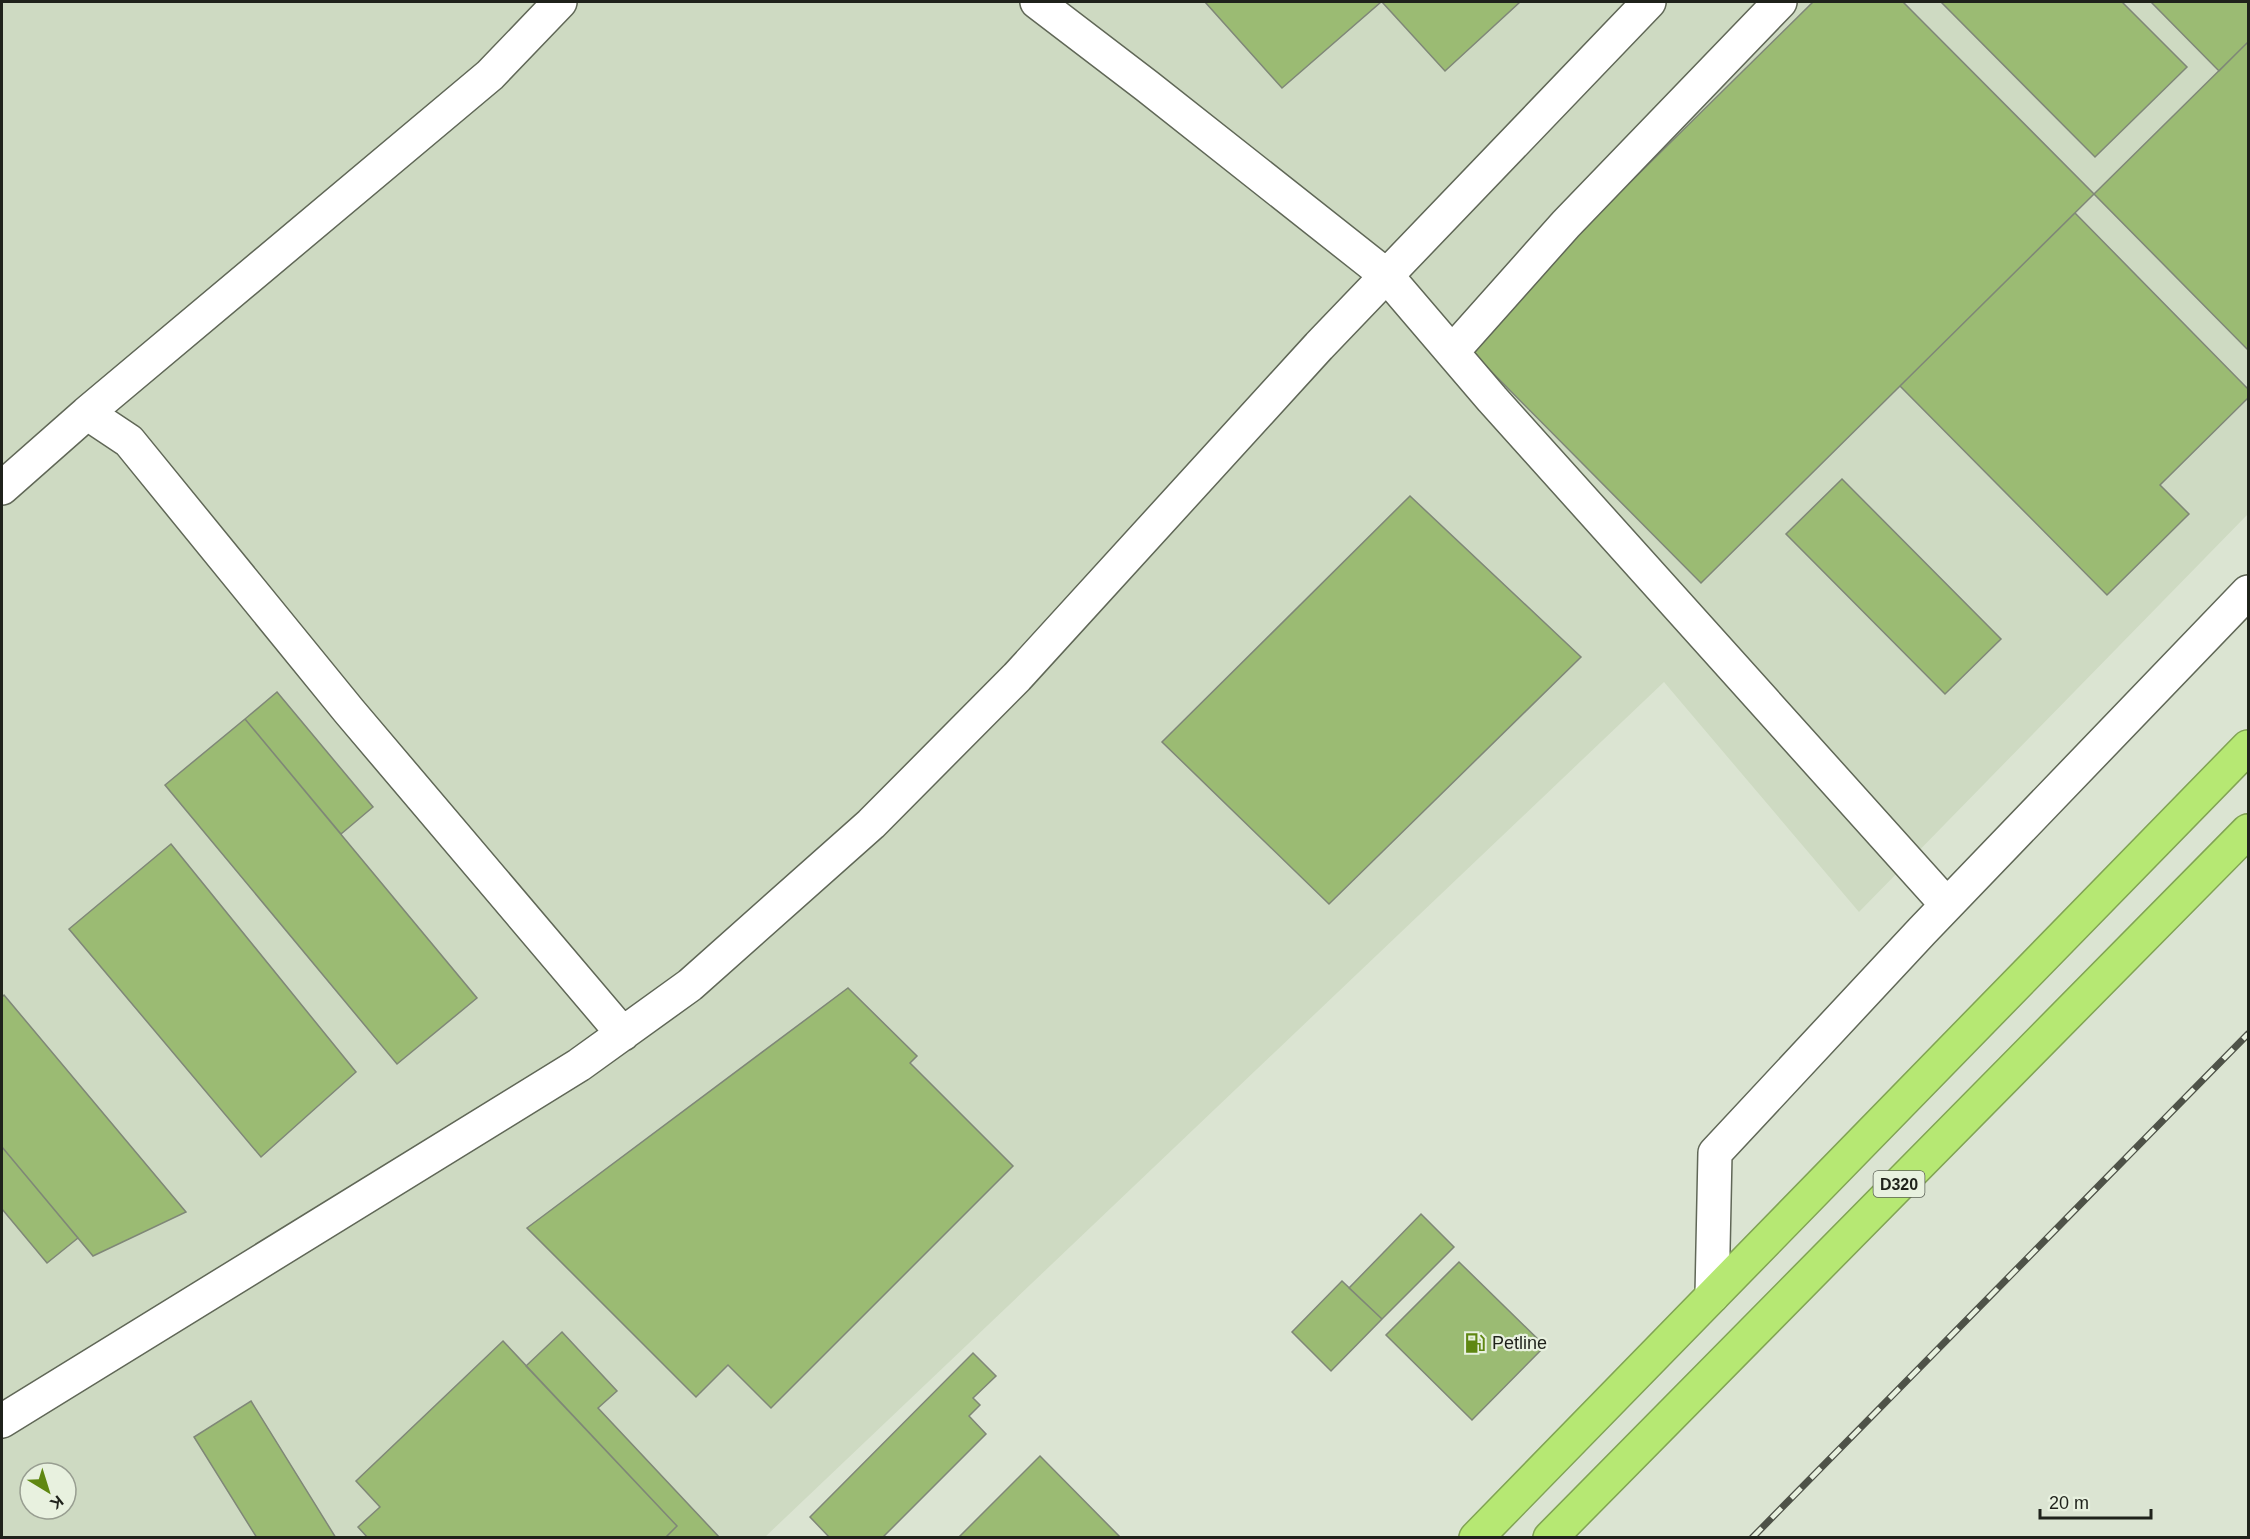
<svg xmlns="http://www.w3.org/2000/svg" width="2250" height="1539" font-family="Arial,sans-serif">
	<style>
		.built { fill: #cedac2; fill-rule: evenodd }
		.building { fill: #9bbb73; stroke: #7f8777; stroke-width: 1.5 }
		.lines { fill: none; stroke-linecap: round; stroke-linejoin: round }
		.minor-casing { stroke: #606757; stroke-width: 36 }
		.highway-casing { stroke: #81a354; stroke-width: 36 }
		.minor { stroke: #fff; stroke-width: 33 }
		.highway { stroke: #b6e873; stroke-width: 33 }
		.rail-casing { stroke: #4e5248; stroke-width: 7 }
		.rail { stroke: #e8f1df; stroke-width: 4.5; stroke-dasharray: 14; stroke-linecap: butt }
		.labels { text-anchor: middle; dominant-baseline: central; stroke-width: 4.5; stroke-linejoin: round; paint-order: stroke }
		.shield { fill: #e8f1df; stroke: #5b6056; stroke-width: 1.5 }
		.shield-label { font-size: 16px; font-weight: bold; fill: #1f221b }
		.poi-label { font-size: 18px; fill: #1f221b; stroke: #e8f1df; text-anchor: start }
	</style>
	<rect width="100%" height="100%" fill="#dbe4d2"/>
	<!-- built -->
	<path class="built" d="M 2,2 L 2248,2 L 2248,514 L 1859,912 L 1664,682 L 765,1537 L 2,1538 ZM 30,1473 L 66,1473 L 66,1509 L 30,1509 Z"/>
	<!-- building -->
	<path class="building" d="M 1205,2 L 1381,2 L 1282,88 Z
		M 1382,2 L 1520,2 L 1445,71 Z
		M 1813,2 L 1903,2 L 2094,194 L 1701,583 L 1465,345 Z
		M 1941,2 L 2122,2 L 2187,67 L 2095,157 Z
		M 2151,2 L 2248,2 L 2248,42 L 2219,71 Z
		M 2247,43 L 2248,44 L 2248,350 L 2094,194 Z
		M 2075,213 L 2248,389 L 2248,398 L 2160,485 L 2189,514 L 2107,595 L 1900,386 Z
		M 1842,479 L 2001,639 L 1945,694 L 1786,534 Z
		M 1410,496 L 1581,657 L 1329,904 L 1162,742 Z
		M 277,692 L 373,807 L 341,834 L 245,719 Z
		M 245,719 L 477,998 L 397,1064 L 165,785 Z
		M 171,844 L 356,1072 L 261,1157 L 69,929 Z
		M 848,988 L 917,1056 L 910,1063 L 1013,1166 L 771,1408 L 728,1365 L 696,1397 L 527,1228 Z
		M 4,995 L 186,1212 L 93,1256 L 2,1147 L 2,997 Z
		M 2,1147 L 78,1238 L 47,1263 L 2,1209 Z
		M 1421,1214 L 1454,1247 L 1382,1319 L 1349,1288 Z
		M 1459,1262 L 1545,1346 L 1472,1420 L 1386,1335 Z
		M 1342,1281 L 1382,1319 L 1331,1371 L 1292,1332 Z
		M 562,1332 L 617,1391 L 598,1408 L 720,1538 L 665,1538 L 677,1526 L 526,1366 Z
		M 503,1341 L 677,1526 L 665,1538 L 368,1538 L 358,1527 L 380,1507 L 356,1481 Z
		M 973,1353 L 996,1376 L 973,1398 L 980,1405 L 969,1416 L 986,1434 L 882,1538 L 830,1538 L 810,1517 Z
		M 251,1401 L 336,1538 L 257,1538 L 194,1437 Z
		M 1040,1456 L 1121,1538 L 958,1538 Z"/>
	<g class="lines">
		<!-- minor casing -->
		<g class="minor-casing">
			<path id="minor" d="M 1037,2 L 1147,86 L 1386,275 L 1492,399 L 1947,905
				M 1452,352 L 1566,224 L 1780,2
				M 87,413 L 490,75 L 560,2
				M 2,488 L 87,413 L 129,441 L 349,711 L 623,1034
				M 1712,1296 L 1715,1153 L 1922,931 L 2248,592
				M 2,1421 L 579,1065 L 690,985 L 871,824 L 1017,677 L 1319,346 L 1649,2"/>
		</g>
		<!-- highway casing -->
		<g class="highway-casing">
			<path id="highway" d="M 1476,1538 L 2248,747
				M 1550,1538 L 2248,831"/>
		</g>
		<!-- minor -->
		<use href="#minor" class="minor"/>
		<!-- highway -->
		<use href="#highway" class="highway"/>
		<!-- rail casing -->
		<g class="rail-casing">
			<path id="rail" d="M 1752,1538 L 2248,1034"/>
		</g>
		<!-- rail -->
		<use href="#rail" class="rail"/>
	</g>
	<!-- icons -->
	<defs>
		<g id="fuel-bare" transform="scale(1.62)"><path d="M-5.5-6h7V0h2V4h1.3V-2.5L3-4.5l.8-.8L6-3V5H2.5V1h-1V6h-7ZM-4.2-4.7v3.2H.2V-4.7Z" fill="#5f8712" stroke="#e8f1df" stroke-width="2.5" paint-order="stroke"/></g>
	</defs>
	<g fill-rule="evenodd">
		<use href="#fuel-bare" x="1475" y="1343"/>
	</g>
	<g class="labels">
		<!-- shield labels -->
		<rect class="shield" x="1873.5" y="1171" width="51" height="26" rx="4.5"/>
		<g class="shield-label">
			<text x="1899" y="1184">D320</text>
		</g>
		<!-- poi labels -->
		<g class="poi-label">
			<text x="1492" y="1343">Petline</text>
		</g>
	</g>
	<!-- border -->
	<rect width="2250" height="1539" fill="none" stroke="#1f221b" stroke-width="6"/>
	<!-- north arrow -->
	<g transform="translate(48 1491) rotate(142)"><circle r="28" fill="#e8f1df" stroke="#989e91" stroke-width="1.5"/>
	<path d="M0-4.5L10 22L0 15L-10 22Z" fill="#5f8712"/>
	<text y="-9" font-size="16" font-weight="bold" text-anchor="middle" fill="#1f221b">K</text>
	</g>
	<!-- scale -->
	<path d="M2040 1509v9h111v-9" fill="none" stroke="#1f221b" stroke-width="3"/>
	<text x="2049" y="1509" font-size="18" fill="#1f221b" stroke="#e8f1df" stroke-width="4.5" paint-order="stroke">20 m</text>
</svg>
